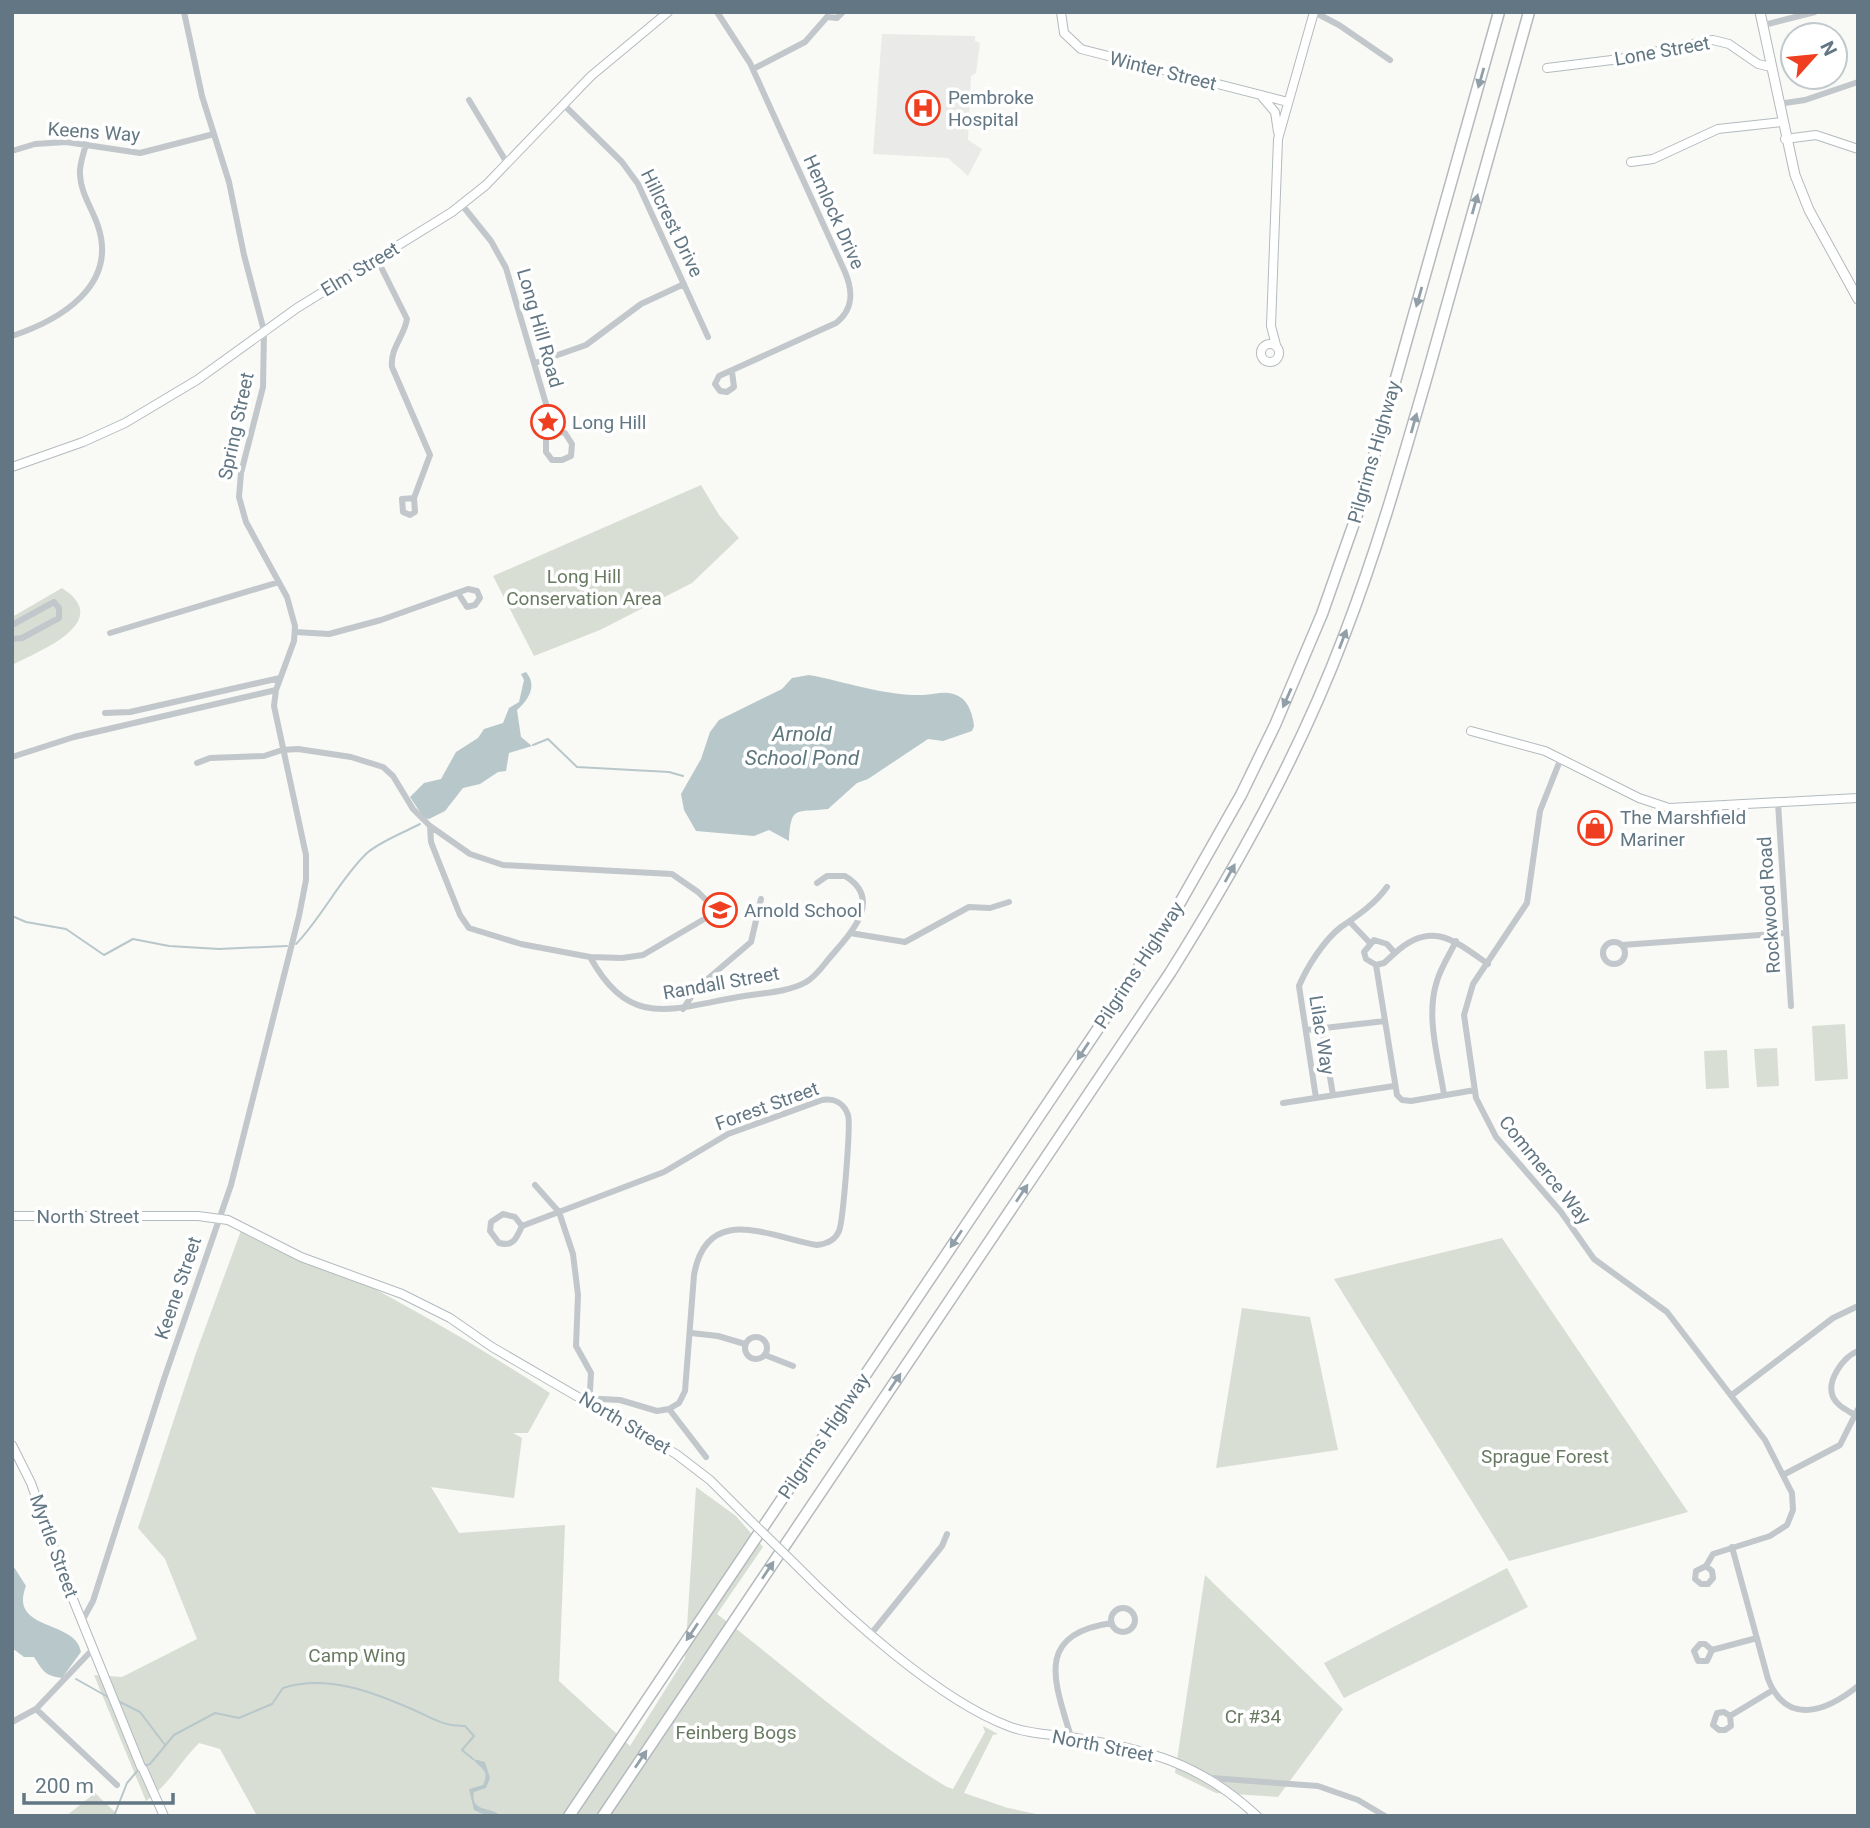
<svg xmlns="http://www.w3.org/2000/svg" width="1870" height="1828" font-family="Roboto,sans-serif">
	<style>
		.built { fill: #eaeae9 }
		.green { fill: #d9ded5 }
		.water { fill: #b8c7ca }
		.lines { fill: none; stroke-linecap: round; stroke-linejoin: round }
		.stream { stroke: #b8c7ca; stroke-width: 2 }
		.secondary-casing { stroke: #b3bbbf; stroke-width: 10 }
		.primary-casing { stroke: #b2b9bd; stroke-width: 11 }
		.highway-casing { stroke: #b4babd; stroke-width: 13 }
		.street { stroke: #c1c7ca; stroke-width: 6 }
		.secondary { stroke: #fff; stroke-width: 8 }
		.primary { stroke: #fff; stroke-width: 9 }
		.highway { stroke: #fff; stroke-width: 10 }
		.secondary-bridge-casing { stroke: #b3bbbf; stroke-width: 10; stroke-linecap: butt }
		.secondary-bridge { stroke: #fff; stroke-width: 8 }
		.oneway { fill: #91a0a8 }
		.labels { text-anchor: middle; dominant-baseline: central; stroke-width: 7; stroke-linejoin: round; paint-order: stroke }
		.street-label { font-size: 19px; fill: #627783; stroke: #fff }
		.poi-label { font-size: 19px; fill: #627783; stroke: #fff; text-anchor: start }
		.park-label { font-size: 19px; fill: #687a61; stroke: #fff }
		.water-label { font-size: 21px; font-style: italic; fill: #5d777d; stroke: #fff }
	</style>
	<rect width="100%" height="100%" fill="#f9f9f6"/>
	<!-- built -->
	<path class="built" d="M 882,34 L 975,36 L 975,41 L 980,43 L 976,73 L 971,76 L 968,140 L 982,149 L 968,176 L 948,158 L 873,154 Z"/>
	<!-- green -->
	<path class="green" d="M 701,485 L 719,515 L 739,538 L 692,583 L 600,630 L 534,656 L 493,576 Z
		M 62,588 C 115,622 39,651 12,665 L 12,617 Z
		M 1845,1024 L 1848,1079 L 1815,1081 L 1812,1026 Z
		M 1777,1048 L 1779,1086 L 1757,1087 L 1754,1049 Z
		M 1727,1050 L 1729,1088 L 1706,1089 L 1704,1051 Z
		M 243,1225 C 350,1272 452,1329 550,1393 L 528,1433 L 513,1433 L 522,1438 L 514,1498 L 431,1487 L 459,1533 L 565,1525 L 559,1681 L 630,1746 L 685,1658 L 696,1487 L 736,1516 L 763,1547 L 717,1614 C 793,1672 864,1738 947,1787 L 953,1789 L 985,1732 L 983,1726 L 998,1734 L 993,1735 L 964,1793 L 1008,1808 L 1046,1816 L 257,1816 L 220,1749 L 199,1743 C 180,1762 168,1786 146,1801 L 94,1675 L 122,1677 L 197,1639 L 165,1559 L 138,1528 L 196,1353 Z
		M 1502,1238 L 1688,1512 L 1509,1561 L 1334,1279 Z
		M 1242,1308 L 1310,1317 L 1338,1450 L 1216,1468 Z
		M 1507,1568 L 1528,1607 L 1344,1698 L 1324,1663 Z
		M 1205,1575 L 1343,1709 L 1278,1797 L 1216,1793 L 1175,1773 Z
		M 95,1793 L 119,1816 L 66,1816 Z"/>
	<!-- water -->
	<path class="water" d="M 526,672 C 538,686 528,700 517,710 L 521,737 L 532,746 L 509,753 L 506,771 L 498,772 L 480,784 L 463,788 L 445,811 L 429,819 L 424,818 L 410,797 L 424,783 L 441,779 L 456,752 L 478,738 L 484,729 L 503,723 L 509,708 L 519,702 L 524,680 L 521,674 Z
		M 809,675 C 847,682 884,696 923,695 C 936,695 947,689 960,697 C 969,702 973,716 974,726 L 972,731 L 943,741 L 928,739 L 868,779 L 857,783 L 828,809 C 796,813 791,804 789,841 L 769,830 L 754,836 L 696,831 L 684,810 L 681,794 L 701,759 L 710,732 L 719,720 L 782,689 L 792,678 Z
		M 12,1564 L 26,1586 C 8,1632 76,1619 81,1652 L 62,1678 C 45,1676 43,1671 34,1657 L 24,1657 L 12,1648 Z
		M 473,1759 L 485,1762 L 490,1778 L 486,1788 L 474,1792 C 470,1813 491,1806 501,1816 L 487,1816 L 474,1810 L 469,1789 L 483,1785 C 490,1769 481,1770 473,1759 Z"/>
	<g class="lines">
		<!-- stream -->
		<path class="stream" d="M 533,745 L 548,739 L 577,767 L 669,772 L 683,776
			M 12,916 L 26,922 L 66,929 L 104,955 L 133,939 L 169,946 L 219,949 L 287,946
			M 296,944 C 323,916 339,880 367,853 C 381,841 403,833 420,824
			M 76,1679 L 108,1697
			M 116,1700 L 140,1712 L 165,1745
			M 144,1766 L 150,1764 L 174,1735 L 215,1713 L 239,1718 L 272,1704 L 283,1688 C 327,1674 373,1692 414,1710 C 432,1718 445,1727 465,1726 L 474,1736 L 462,1750 L 473,1759
			M 114,1816 L 127,1783 L 139,1769"/>
		<!-- secondary casing -->
		<g class="secondary-casing">
			<path id="secondary" d="M 1061,12 L 1064,33 L 1081,49 L 1288,102
				M 1547,68 L 1620,59 L 1713,40 L 1729,44 L 1758,64 L 1771,67
				M 1263,98 L 1275,112 L 1278,132
				M 1785,139 L 1816,135 L 1858,149
				M 1631,162 L 1653,159 L 1718,129 L 1782,122
				M1261 353a9 9 0 1 1 18 0a9 9 0 1 1-18 0Z
				M 1276,345 L 1271,326 L 1278,139 L 1314,12
				M 12,467 L 83,442 L 125,423 L 197,380 L 297,308 L 452,212 L 486,185 L 591,76 L 668,12
				M 1471,731 L 1545,751 L 1639,798 L 1669,808 L 1858,798
				M 12,1216 L 198,1216 L 228,1220 L 301,1257 L 402,1294 L 450,1318 L 492,1347 L 676,1454 L 710,1480 L 753,1523
				M 12,1445 L 31,1483 L 66,1582 L 141,1767
				M 794,1563 C 846,1616 939,1700 1008,1726 C 1028,1734 1050,1734 1070,1737 C 1147,1749 1199,1762 1257,1816
				M 143,1769 L 164,1816"/>
		</g>
		<!-- primary casing -->
		<g class="primary-casing">
			<path id="primary" d="M 1760,12 L 1795,175 L 1809,210 L 1858,299"/>
		</g>
		<!-- highway casing -->
		<g class="highway-casing">
			<path id="highway" d="M 569,1816 L 1130,981 L 1173,915 L 1241,795 L 1275,725 L 1322,614 L 1360,506 L 1499,12
				M 603,1816 L 1170,973 C 1237,866 1299,755 1344,636 C 1378,548 1403,459 1429,369 C 1462,250 1495,131 1529,12"/>
		</g>
		<!-- street -->
		<path class="street" d="M 717,12 L 750,63 L 845,272 C 853,291 854,309 836,323 L 719,376 L 715,384 L 720,391 L 727,392 L 734,387 L 732,372
			M 1314,12 L 1339,25 L 1390,60
			M 827,17 L 837,18 L 843,12
			M 1764,25 L 1815,12
			M 753,69 L 805,42 L 827,17
			M 469,100 L 507,163
			M 563,104 L 622,162 L 638,184 L 708,337
			M 1778,104 L 1805,100 L 1858,82
			M 12,151 L 35,144 L 66,142 L 140,153 L 214,134
			M 462,205 L 491,241 L 506,268 L 554,431 L 565,433 L 572,444 L 571,456 L 562,460 L 552,460 L 546,452 L 546,438 L 554,431
			M 377,259 L 407,319 C 404,337 390,348 392,367 L 430,455 L 414,498 L 415,512 L 410,515 L 403,512 L 402,499 L 414,498
			M 12,336 C 60,320 118,286 98,226 C 92,208 81,194 80,175 C 79,164 84,154 86,143
			M 535,363 L 586,345 L 641,304 L 684,284
			M 12,625 L 54,602 L 59,608 L 59,618 L 22,638 L 12,639
			M 295,632 L 329,634 L 381,620 L 468,589 L 477,591 L 480,598 L 475,605 L 467,607 L 458,593
			M 110,633 L 279,582
			M 105,713 L 130,712 L 280,678
			M 12,757 L 74,737 L 276,690
			M 1561,758 L 1540,811 L 1527,903 L 1473,984 L 1464,1015 L 1476,1098 L 1496,1137 L 1561,1212 L 1594,1259 L 1667,1312 L 1765,1440 L 1792,1493 L 1793,1510 L 1787,1525 L 1770,1536 L 1713,1554 L 1706,1566 L 1696,1571 L 1695,1579 L 1701,1584 L 1708,1584 L 1713,1578 L 1712,1571 L 1706,1566
			M 197,763 L 210,758 L 264,756 L 282,750 L 298,749 L 351,757 L 383,767 L 393,776 L 413,809 L 430,826 L 431,842 L 440,865 L 460,915 L 469,928 L 521,944 L 590,957 C 630,1029 670,1009 738,997 C 759,993 787,993 806,982 C 817,976 824,964 832,955 C 852,932 883,899 845,876 L 827,876 L 817,883
			M 1778,803 L 1791,1006
			M 430,826 L 470,854 L 503,865 L 672,874 L 698,892 L 709,903 L 706,918 L 643,955 L 622,958 L 590,957
			M 1351,923 L 1369,942
			M 850,933 L 905,942 L 969,907 L 990,908 L 1009,902
			M1603 953a11 11 0 1 1 22 0a11 11 0 1 1-22 0Z
			M 1622,945 L 1786,933
			M 1395,953 L 1384,963 L 1376,965 L 1366,959 L 1364,952 L 1374,940 L 1387,944 L 1395,953 C 1431,920 1454,940 1488,964
			M 1376,965 L 1397,1095 L 1402,1100 L 1411,1101 L 1475,1090
			M 683,1009 L 697,988 L 751,942 L 761,899
			M 1322,1029 L 1333,1095
			M 1307,1030 L 1385,1021
			M 1444,1095 C 1439,1060 1425,1016 1437,981 C 1441,967 1450,954 1456,941
			M 1316,1098 L 1299,986 C 1307,967 1324,940 1341,927 C 1357,916 1375,904 1387,887
			M 1283,1103 L 1394,1086
			M 535,1185 L 559,1212 L 573,1254 L 578,1295 L 576,1346 L 591,1373 L 590,1391 L 582,1398
			M 522,1226 L 515,1217 L 503,1214 L 491,1222 L 490,1231 L 499,1243 C 514,1247 517,1237 522,1226 L 664,1172 L 728,1134 L 822,1100 C 834,1098 844,1103 848,1115 C 851,1123 843,1222 839,1231 C 835,1241 826,1244 817,1245 C 770,1237 707,1202 694,1275 L 685,1391 L 679,1403 L 669,1409
			M 691,1333 L 718,1336 L 745,1344
			M745 1348a11 11 0 1 1 22 0a11 11 0 1 1-22 0Z
			M 765,1355 L 793,1366
			M 1732,1395 L 1833,1318 L 1858,1306
			M 582,1398 L 620,1400 L 657,1411 L 669,1409 L 706,1457
			M 1855,1415 C 1847,1410 1837,1406 1833,1397 C 1826,1381 1843,1357 1858,1351
			M 1783,1475 L 1840,1445 L 1858,1409
			M 1732,1547 L 1768,1679 C 1787,1727 1827,1711 1858,1686
			M1111 1620a12 12 0 1 1 24 0a12 12 0 1 1-24 0Z
			M 82,1621 L 93,1601 L 164,1379 L 231,1185 L 299,916 L 306,880 L 306,855 L 274,706 L 276,690 L 294,641 L 295,626 L 287,597 L 246,522 L 239,497 L 241,473 L 263,387 L 264,331 L 244,255 L 229,182 L 202,96 L 184,12
			M 871,1634 L 942,1546 L 947,1534
			M 1712,1650 L 1707,1661 L 1698,1661 L 1694,1651 L 1700,1644 L 1705,1644 L 1712,1650 L 1757,1638
			M 36,1709 L 117,1785
			M 1730,1716 L 1731,1726 L 1725,1730 L 1719,1730 L 1713,1725 L 1717,1713 L 1724,1712 L 1730,1716 L 1773,1690
			M 12,1722 L 36,1709 L 93,1649
			M 1071,1737 C 1055,1683 1033,1634 1112,1623
			M 1211,1778 L 1318,1786 L 1358,1800 L 1385,1816"/>
		<!-- secondary -->
		<use href="#secondary" class="secondary"/>
		<!-- primary -->
		<use href="#primary" class="primary"/>
		<!-- highway -->
		<use href="#highway" class="highway"/>
		<!-- secondary-bridge casing -->
		<g class="secondary-bridge-casing">
			<path id="secondary-bridge" d="M 753,1523 L 794,1563"/>
		</g>
		<!-- secondary-bridge -->
		<use href="#secondary-bridge" class="secondary-bridge"/>
	</g>
	<!-- one-way arrows -->
	<defs><path id="oneway-solid" d="M-6-.8H1V-3.2L6.5 0L1 3.2V.8H-6Z" transform="scale(1.75)"/></defs>
	<g class="oneway">
		<use href="#oneway-solid" transform="translate(1481 78) rotate(106)"/>
		<use href="#oneway-solid" transform="translate(1475 204) rotate(-74)"/>
		<use href="#oneway-solid" transform="translate(1419 297) rotate(106)"/>
		<use href="#oneway-solid" transform="translate(1414 423) rotate(-74)"/>
		<use href="#oneway-solid" transform="translate(1343 639) rotate(-69)"/>
		<use href="#oneway-solid" transform="translate(1287 698) rotate(114)"/>
		<use href="#oneway-solid" transform="translate(1230 873) rotate(-61)"/>
		<use href="#oneway-solid" transform="translate(1083 1051) rotate(124)"/>
		<use href="#oneway-solid" transform="translate(1022 1193) rotate(-56)"/>
		<use href="#oneway-solid" transform="translate(956 1239) rotate(124)"/>
		<use href="#oneway-solid" transform="translate(895 1382) rotate(-56)"/>
		<use href="#oneway-solid" transform="translate(768 1570) rotate(-56)"/>
		<use href="#oneway-solid" transform="translate(692 1632) rotate(124)"/>
		<use href="#oneway-solid" transform="translate(641 1759) rotate(-56)"/>
	</g>
	<!-- icons -->
	<defs>
		<g id="hospital-ring" transform="scale(1.75)"><circle r="9.5" fill="#fff" stroke="#ef3f20" stroke-width="1.5"/><path d="M-5-5h3v3.5h4V-5h3V5h-3V1.5h-4V5h-3Z" fill="#ef3f20"/></g>
		<g id="sight-ring" transform="scale(1.75)"><circle r="9.5" fill="#fff" stroke="#ef3f20" stroke-width="1.5"/><path d="M0-6L1.8-2.2L6-1.7L2.9 1.2L3.7 5.4L0 3.3L-3.7 5.4L-2.9 1.2L-6-1.7L-1.8-2.2Z" fill="#ef3f20"/></g>
		<g id="shop-ring" transform="scale(1.75)"><circle r="9.5" fill="#fff" stroke="#ef3f20" stroke-width="1.5"/><path d="M-5-2.5h2.3a2.7 3.5 0 0 1 5.4 0H5L5.5 6h-11ZM-1.5-2.5h3a1.5 2.3 0 0 0-3 0Z" fill="#ef3f20"/></g>
		<g id="school-ring" transform="scale(1.75)"><circle r="9.5" fill="#fff" stroke="#ef3f20" stroke-width="1.5"/><path d="M0-5L7-2L0 1L-7-2ZM-4 1L0 2.5L4 1V4Q0 6-4 4Z" fill="#ef3f20"/></g>
	</defs>
	<g fill-rule="evenodd">
		<use href="#hospital-ring" x="923" y="108"/>
		<use href="#sight-ring" x="548" y="422"/>
		<use href="#shop-ring" x="1595" y="828"/>
		<use href="#school-ring" x="720" y="910"/>
	</g>
	<g class="labels">
		<!-- street labels -->
		<g class="street-label">
			<text transform="translate(1662 51) rotate(-10)">Lone Street</text>
			<text transform="translate(1163 71) rotate(14)">Winter Street</text>
			<text transform="translate(94 132) rotate(4)">Keens Way</text>
			<text transform="translate(834 212) rotate(66)">Hemlock Drive</text>
			<text transform="translate(672 223) rotate(64)">Hillcrest Drive</text>
			<text transform="translate(360 269) rotate(-31)">Elm Street</text>
			<text transform="translate(540 328) rotate(74)">Long Hill Road</text>
			<text transform="translate(236 426) rotate(-78)">Spring Street</text>
			<text transform="translate(1374 452) rotate(-74)">Pilgrims Highway</text>
			<text transform="translate(1769 905) rotate(-94)">Rockwood Road</text>
			<text transform="translate(1139 965) rotate(-57)">Pilgrims Highway</text>
			<text transform="translate(721 983) rotate(-10)">Randall Street</text>
			<text transform="translate(1322 1035) rotate(81)">Lilac Way</text>
			<text transform="translate(767 1106) rotate(-20)">Forest Street</text>
			<text transform="translate(1545 1170) rotate(51)">Commerce Way</text>
			<text x="88" y="1216">North Street</text>
			<text transform="translate(178 1288) rotate(-71)">Keene Street</text>
			<text transform="translate(625 1423) rotate(31)">North Street</text>
			<text transform="translate(824 1436) rotate(-56)">Pilgrims Highway</text>
			<text transform="translate(54 1546) rotate(70)">Myrtle Street</text>
			<text transform="translate(1103 1746) rotate(11)">North Street</text>
		</g>
		<!-- poi labels -->
		<g class="poi-label">
			<text x="948" y="97">Pembroke<tspan x="948" dy="22">Hospital</tspan></text>
			<text x="572" y="422">Long Hill</text>
			<text x="1620" y="817">The Marshfield<tspan x="1620" dy="22">Mariner</tspan></text>
			<text x="744" y="910">Arnold School</text>
		</g>
		<!-- park labels -->
		<g class="park-label">
			<text x="584" y="576">Long Hill<tspan x="584" dy="22">Conservation Area</tspan></text>
			<text x="1545" y="1456">Sprague Forest</text>
			<text x="357" y="1655">Camp Wing</text>
			<text x="1253" y="1716">Cr #34</text>
			<text x="736" y="1732">Feinberg Bogs</text>
		</g>
		<!-- water labels -->
		<g class="water-label">
			<text x="802" y="734">Arnold<tspan x="802" dy="24">School Pond</tspan></text>
		</g>
	</g>
	<!-- border -->
	<rect width="1870" height="1828" fill="none" stroke="#627783" stroke-width="28"/>
	<!-- north arrow -->
	<g transform="translate(1814 56) rotate(63)"><circle r="33" fill="#ffffff" stroke="#c0c9cd" stroke-width="2"/>
	<path d="M0-5L12 26L0 18L-12 26Z" fill="#ef3f20"/>
	<text y="-10" font-size="19" font-weight="bold" text-anchor="middle" fill="#627783">N</text>
	</g>
	<!-- scale -->
	<path d="M24 1793v10h149v-10" fill="none" stroke="#627783" stroke-width="3.5"/>
	<text x="35" y="1793" font-size="21" fill="#627783" stroke="#ffffff" stroke-width="5" paint-order="stroke">200 m</text>
</svg>
